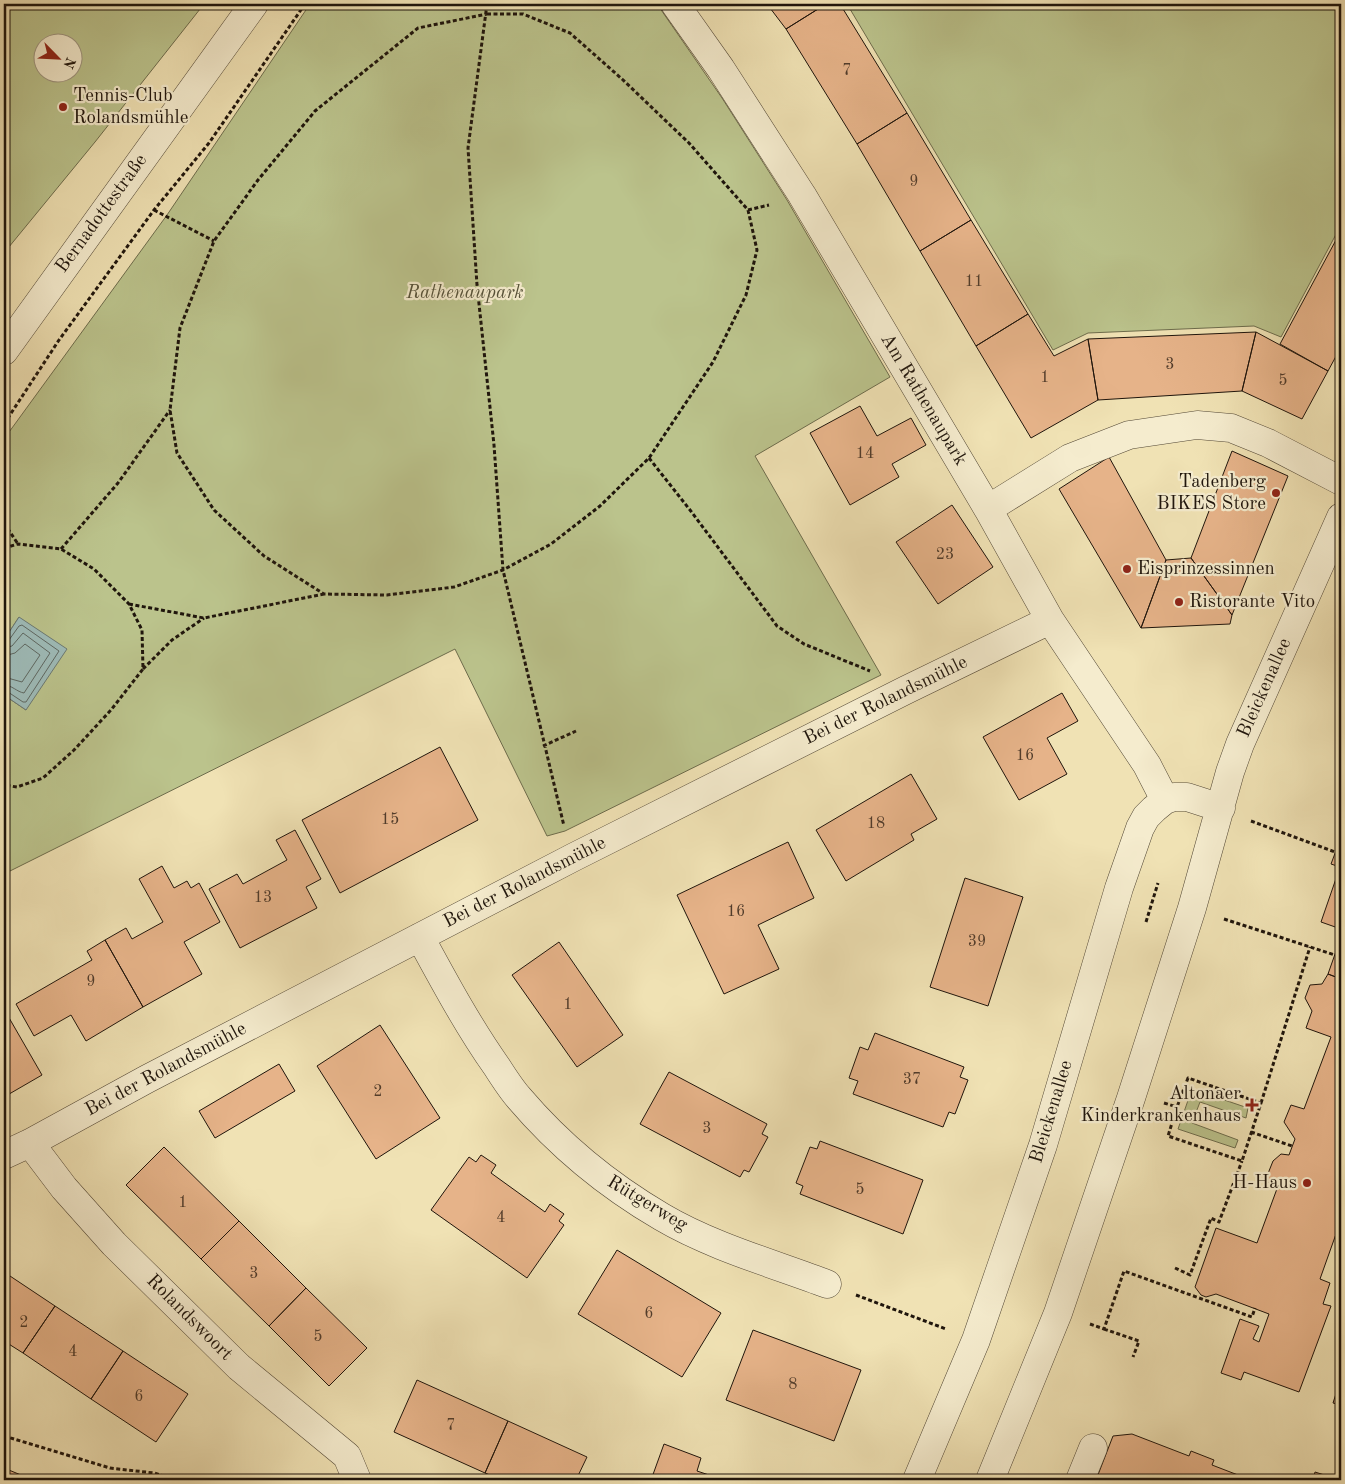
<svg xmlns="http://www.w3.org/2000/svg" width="1345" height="1484" font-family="'Old Standard TT',serif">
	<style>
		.green { fill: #bbc38c; stroke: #6d6c4c; fill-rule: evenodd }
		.water { fill: #9ebbb8; stroke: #6b7973 }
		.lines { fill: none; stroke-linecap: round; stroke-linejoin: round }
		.shore { stroke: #5e6862; stroke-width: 1 }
		.building { fill: #e6b389; stroke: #1f150c }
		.minor-casing { stroke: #534836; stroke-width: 29 }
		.path { stroke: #1f150c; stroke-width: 3; stroke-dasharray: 4 2.5; stroke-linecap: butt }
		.minor { stroke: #f5ecce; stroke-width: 28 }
		.poi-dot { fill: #8f2418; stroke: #f5ecce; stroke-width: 2 }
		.labels { text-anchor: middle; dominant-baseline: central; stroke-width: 4.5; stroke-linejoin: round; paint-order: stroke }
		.number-label { font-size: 16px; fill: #513c2b }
		.poi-label { font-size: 19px; fill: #1f150c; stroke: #f5ecce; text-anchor: start }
		.street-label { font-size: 19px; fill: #1f150c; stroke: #f5ecce }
		.park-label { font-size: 19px; font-style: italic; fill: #565239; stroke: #f5ecce }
	</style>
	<rect width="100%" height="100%" fill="#f0e2b4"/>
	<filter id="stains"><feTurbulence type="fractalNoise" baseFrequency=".004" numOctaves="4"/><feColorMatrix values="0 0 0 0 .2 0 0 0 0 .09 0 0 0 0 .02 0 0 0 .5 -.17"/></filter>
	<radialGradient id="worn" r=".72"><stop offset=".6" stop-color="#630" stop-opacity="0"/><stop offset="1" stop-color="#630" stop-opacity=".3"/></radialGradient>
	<!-- green -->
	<path class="green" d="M 4,4 L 204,4 L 95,142 L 4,253 ZM 42,42 L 72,42 L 72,72 L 42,72 Z
		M 310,4 L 657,4 L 722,98 L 787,200 L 890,377 L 755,456 L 881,675 L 565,831 L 547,836 L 455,649 L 4,874 L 4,695 L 26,710 L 19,617 L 4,640 L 4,439 L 167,215 Z
		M 847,4 L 1341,4 L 1341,225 L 1281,337 L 1254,326 L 1088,333 L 1053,350 Z
		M 1192,1089 L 1248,1108 L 1246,1118 L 1200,1102 L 1192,1123 L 1238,1140 L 1235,1148 L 1178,1129 Z"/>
	<!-- water -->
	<path class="water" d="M 19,617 L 67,649 L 26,710 L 4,695 L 4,640 Z"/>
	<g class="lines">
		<!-- shore -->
		<path class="shore" d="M 4,642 L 9,640 L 19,626 L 22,625 L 59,651 L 26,702 L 23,702 L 8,692 L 4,691
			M 4,648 L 12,646 L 23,633 L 50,653 L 24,693 C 17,692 12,685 4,685
			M 4,656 L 15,653 L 25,644 L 40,655 L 22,682 L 4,677"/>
	</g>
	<!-- building -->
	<path class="building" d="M 767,4 L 826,4 L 786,29 Z
		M 826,4 L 840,4 L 907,113 L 857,144 L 786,29 Z
		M 907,113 L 971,220 L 920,251 L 857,144 Z
		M 971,220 L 1028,314 L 976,346 L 920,251 Z
		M 1341,230 L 1341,243 L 1336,240 Z
		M 1336,240 L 1341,243 L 1341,347 L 1328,371 L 1280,344 Z
		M 1028,314 L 1054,356 L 1088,339 L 1098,400 L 1031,438 L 976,346 Z
		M 1256,332 L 1242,391 L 1098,400 L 1088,339 Z
		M 1256,332 L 1328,371 L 1302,419 L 1242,391 Z
		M 860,406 L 877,436 L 911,418 L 926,445 L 892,464 L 899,477 L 850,505 L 810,433 Z
		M 1232,451 L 1288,476 L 1232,615 L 1191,558 Z
		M 1109,457 L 1166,560 L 1141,628 L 1059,489 Z
		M 952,505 L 993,567 L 938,604 L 896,542 Z
		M 1191,558 L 1232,615 L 1230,624 L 1141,628 L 1166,560 Z
		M 1062,693 L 1078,721 L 1047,738 L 1067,774 L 1019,800 L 983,737 Z
		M 440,747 L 478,820 L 340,893 L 302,820 Z
		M 911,774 L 937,819 L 911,834 L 914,840 L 846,881 L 816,830 Z
		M 295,830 L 321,879 L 306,887 L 317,908 L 240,948 L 209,889 L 237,874 L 243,884 L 287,860 L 276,840 Z
		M 1340,840 L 1341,840 L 1341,929 L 1321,922 L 1340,867 L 1331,864 Z
		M 788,842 L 814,898 L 758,925 L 779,969 L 724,994 L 677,895 Z
		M 162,866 L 174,888 L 187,881 L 191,888 L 199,883 L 220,922 L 184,942 L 202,974 L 143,1007 L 105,940 L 126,928 L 132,939 L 163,922 L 139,879 Z
		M 965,878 L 1023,897 L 988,1006 L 930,987 Z
		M 1341,937 L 1341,979 L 1328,974 Z
		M 105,940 L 143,1007 L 86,1041 L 71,1015 L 34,1036 L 16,1004 L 92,960 L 87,951 Z
		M 559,942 L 623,1035 L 577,1067 L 512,975 Z
		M 1328,974 L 1341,979 L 1341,1220 L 1320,1279 L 1330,1283 L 1323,1304 L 1331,1306 L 1299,1392 L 1244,1372 L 1241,1380 L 1221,1373 L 1240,1319 L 1259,1326 L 1253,1339 L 1259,1342 L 1269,1314 L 1216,1294 L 1206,1297 L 1201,1295 L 1195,1287 L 1216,1228 L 1257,1243 L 1278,1186 L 1265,1181 L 1273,1161 L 1281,1154 L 1289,1155 L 1295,1139 L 1284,1122 L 1291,1105 L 1304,1109 L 1331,1037 L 1306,1028 L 1312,1011 L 1305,998 L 1310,985 L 1322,984 Z
		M 8,1016 L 42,1075 L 4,1097 L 4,1019 Z
		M 380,1025 L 440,1118 L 376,1159 L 317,1066 Z
		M 875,1033 L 964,1067 L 960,1077 L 968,1080 L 955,1114 L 949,1112 L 943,1127 L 853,1094 L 858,1081 L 849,1078 L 860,1047 L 868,1050 Z
		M 279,1064 L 295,1091 L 215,1138 L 199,1111 Z
		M 669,1072 L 767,1124 L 762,1134 L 768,1137 L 749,1172 L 744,1170 L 740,1177 L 640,1124 Z
		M 820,1141 L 923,1180 L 903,1234 L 800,1194 L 803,1186 L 796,1183 L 810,1147 L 817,1149 Z
		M 164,1147 L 239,1221 L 201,1259 L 126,1185 Z
		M 481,1155 L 496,1165 L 491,1173 L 545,1212 L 550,1204 L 564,1214 L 559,1221 L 564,1225 L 527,1278 L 431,1210 L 469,1157 L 476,1162 Z
		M 239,1221 L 306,1288 L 269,1326 L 201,1259 Z
		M 617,1250 L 721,1313 L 682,1377 L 578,1314 Z
		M 4,1272 L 55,1306 L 23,1353 L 4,1341 Z
		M 306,1288 L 367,1348 L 329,1386 L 269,1326 Z
		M 55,1306 L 123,1351 L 91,1399 L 23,1353 Z
		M 753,1330 L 861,1370 L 834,1441 L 726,1400 Z
		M 123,1351 L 188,1394 L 156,1442 L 91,1399 Z
		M 1341,1378 L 1341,1405 L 1333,1403 Z
		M 417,1380 L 508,1421 L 485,1473 L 394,1432 Z
		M 508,1421 L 587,1457 L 576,1480 L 502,1480 L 485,1473 Z
		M 1132,1434 L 1189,1456 L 1191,1451 L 1214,1460 L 1212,1465 L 1251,1480 L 1096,1480 L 1113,1436 Z
		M 664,1444 L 701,1458 L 697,1471 L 724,1480 L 651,1480 Z
		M 4,1468 L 33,1480 L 4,1480 Z
		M 1315,1472 L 1340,1480 L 1313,1480 Z"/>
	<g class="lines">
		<!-- minor casing -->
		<g class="minor-casing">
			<path id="minor" d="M 675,4 L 721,69 L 802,195 L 988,509 L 1050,620 L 1147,765 L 1165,800
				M 4,351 L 254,4
				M 988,509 L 1070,458 L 1129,435 L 1197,425 L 1231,428 L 1268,443 L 1341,481
				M 420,937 C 444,981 468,1026 497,1067 C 504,1078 511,1089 519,1098 C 559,1145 609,1186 662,1217 C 711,1246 774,1264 827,1284
				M 30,1143 L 64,1188 L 114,1244 L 239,1367 L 347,1456 L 357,1480
				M 4,1155 L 30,1143 L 147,1079 L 574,857 L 906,690 L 1050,620
				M 917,1480 L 976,1340 L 1043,1145 L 1119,888 L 1140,828 L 1146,817 L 1154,809 L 1165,800 L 1174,797 L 1187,797 L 1221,808
				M 990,1480 L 1058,1313 L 1131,1098 L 1192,908 L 1230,772 L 1240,744 L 1341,517
				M 1080,1480 L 1093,1448"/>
		</g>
		<!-- path -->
		<path class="path" d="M 487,4 L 468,148 L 477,285 L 494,445 L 503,570 L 564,826
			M 487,14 L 523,14 L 570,33 L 622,79 L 689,143 L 748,210 L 757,250 L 746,295 L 713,362 L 649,458 L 600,506 L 551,544 L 503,570 L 454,587 L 387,595 L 324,594 L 264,556 L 214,510 L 177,453 L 170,410 L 180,328 L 214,241 L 258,180 L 315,111 L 418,28 Z
			M 154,210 L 214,241
			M 748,210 L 769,205
			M 4,424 L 59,340 L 154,210 L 209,143 L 305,4
			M 649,458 L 690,510 L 777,626 L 804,644 L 870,671
			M 4,523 L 18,544
			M 4,548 L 18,544 L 61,549 L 94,569 L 129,604 L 142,630 L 143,669 L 111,710 L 74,750 L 43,778 L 17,787 L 4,785
			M 61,549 L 118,483 L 170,410
			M 129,604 L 204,618 L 324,594
			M 143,669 L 172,640 L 204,618
			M 543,746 L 576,731
			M 1251,821 L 1335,852
			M 1224,919 L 1335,955
			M 1146,922 L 1158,883
			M 1164,1103 L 1177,1107 L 1168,1136 L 1242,1161 L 1261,1103 L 1188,1078 L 1177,1107
			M 1261,1103 L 1310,947
			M 1251,1132 L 1292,1146
			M 1175,1268 L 1190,1275 L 1211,1218 L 1219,1222 L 1242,1161
			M 856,1295 L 946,1329
			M 1090,1324 L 1104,1329 L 1124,1271 L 1252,1317 L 1255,1308
			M 1104,1329 L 1139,1341 L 1133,1357
			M 4,1436 L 110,1468 L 154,1473 L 176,1480"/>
		<!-- minor -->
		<use href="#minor" class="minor"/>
	</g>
	<!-- markers -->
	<g class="poi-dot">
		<circle cx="63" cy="107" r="5"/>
		<circle cx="1276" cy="493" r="5"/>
		<circle cx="1127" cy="569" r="5"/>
		<circle cx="1179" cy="602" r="5"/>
		<path d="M1249.5 1097.5h5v5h5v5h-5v5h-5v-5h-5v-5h5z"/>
		<circle cx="1307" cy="1183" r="5"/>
	</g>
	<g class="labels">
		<!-- number labels -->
		<g class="number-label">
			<text x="847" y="71">7</text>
			<text x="914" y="182">9</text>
			<text x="974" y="282">11</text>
			<text x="1170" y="365">3</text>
			<text x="1045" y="378">1</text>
			<text x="1283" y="381">5</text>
			<text x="865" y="454">14</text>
			<text x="945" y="555">23</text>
			<text x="1025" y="756">16</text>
			<text x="390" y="820">15</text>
			<text x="876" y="824">18</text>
			<text x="263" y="898">13</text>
			<text x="736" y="912">16</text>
			<text x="977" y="942">39</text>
			<text x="91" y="982">9</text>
			<text x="568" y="1005">1</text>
			<text x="912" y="1080">37</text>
			<text x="378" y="1092">2</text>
			<text x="707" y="1129">3</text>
			<text x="860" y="1190">5</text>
			<text x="183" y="1203">1</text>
			<text x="501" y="1218">4</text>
			<text x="254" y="1274">3</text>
			<text x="649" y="1314">6</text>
			<text x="24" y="1323">2</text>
			<text x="318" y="1337">5</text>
			<text x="73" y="1352">4</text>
			<text x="793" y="1385">8</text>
			<text x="139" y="1397">6</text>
			<text x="451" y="1426">7</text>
		</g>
		<!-- poi labels -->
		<g class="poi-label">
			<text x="73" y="96">Tennis-Club<tspan x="73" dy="22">Rolandsmühle</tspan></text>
			<text x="1266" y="482" text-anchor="end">Tadenberg<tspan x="1266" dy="22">BIKES Store</tspan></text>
			<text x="1137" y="569">Eisprinzessinnen</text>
			<text x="1189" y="602">Ristorante Vito</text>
			<text x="1241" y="1094" text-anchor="end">Altonaer<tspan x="1241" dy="22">Kinderkrankenhaus</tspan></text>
			<text x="1297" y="1183" text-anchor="end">H-Haus</text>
		</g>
		<!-- street labels -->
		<g class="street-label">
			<text transform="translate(102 214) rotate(-54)">Bernadottestraße</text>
			<text transform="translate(923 400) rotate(59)">Am Rathenaupark</text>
			<text transform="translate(1265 688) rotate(-66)">Bleickenallee</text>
			<text transform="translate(886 701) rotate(-26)">Bei der Rolandsmühle</text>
			<text transform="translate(525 883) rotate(-27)">Bei der Rolandsmühle</text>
			<text transform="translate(166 1070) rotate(-28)">Bei der Rolandsmühle</text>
			<text transform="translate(1052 1112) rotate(-73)">Bleickenallee</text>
			<text transform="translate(647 1204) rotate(31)">Rütgerweg</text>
			<text transform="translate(189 1318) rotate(45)">Rolandswoort</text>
		</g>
		<!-- park labels -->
		<g class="park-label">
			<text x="465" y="293">Rathenaupark</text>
		</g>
	</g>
	<!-- margin -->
	<rect width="1345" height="1484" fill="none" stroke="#f0e2b4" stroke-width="20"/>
	<rect x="5" y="5" width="1335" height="1474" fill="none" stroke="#1f150c" stroke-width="2.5"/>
	<rect x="10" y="10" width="1325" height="1464" fill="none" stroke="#1f150c"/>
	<!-- north arrow -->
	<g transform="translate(58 58) rotate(114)"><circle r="24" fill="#f5ecce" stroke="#9f9680"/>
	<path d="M0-4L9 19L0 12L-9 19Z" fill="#8f2418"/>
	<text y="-8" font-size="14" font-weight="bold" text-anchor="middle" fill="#1f150c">N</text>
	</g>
	<rect width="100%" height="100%" filter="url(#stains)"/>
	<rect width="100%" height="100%" fill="url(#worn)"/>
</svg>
